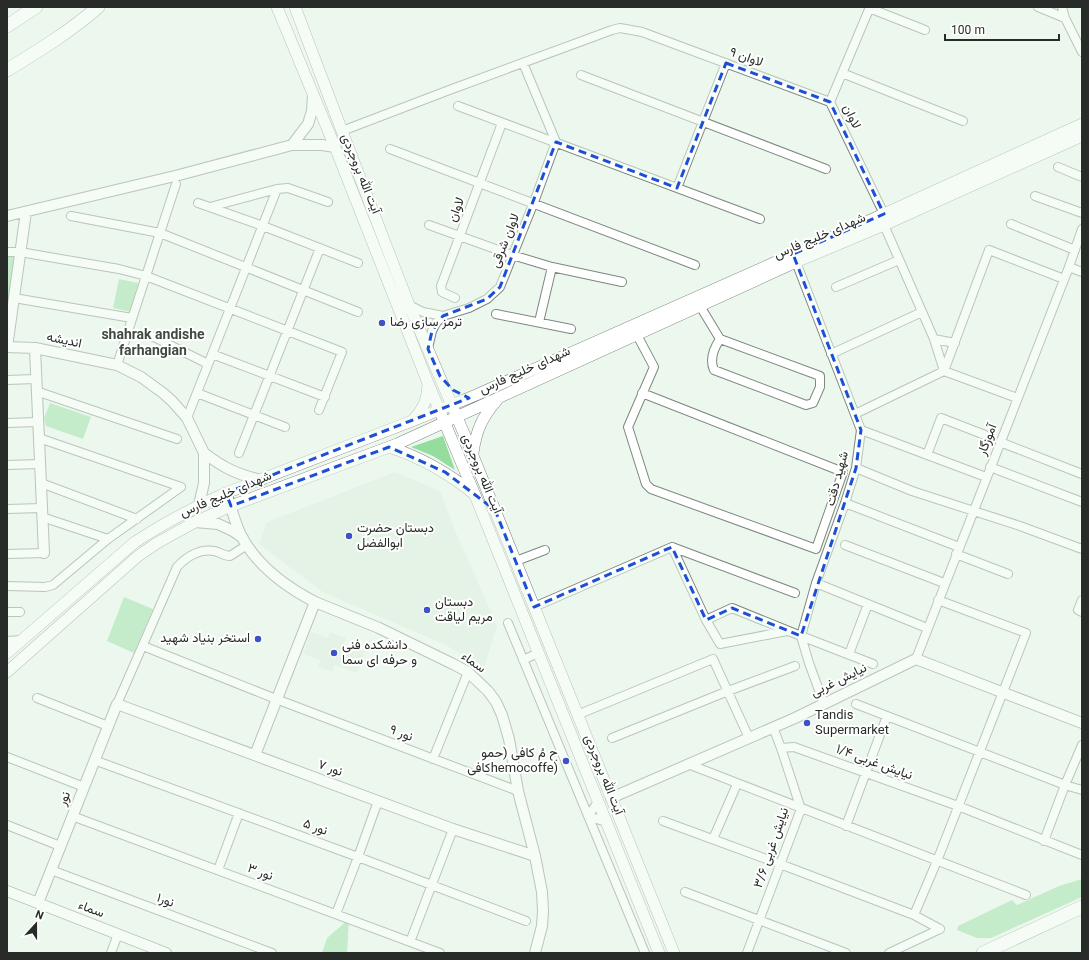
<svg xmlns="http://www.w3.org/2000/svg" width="1089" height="960" font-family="Georgia,Vazirmatn,serif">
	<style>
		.built { fill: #dbeddd }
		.green { fill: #95dd9f }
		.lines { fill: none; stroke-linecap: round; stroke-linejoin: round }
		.minor-casing { stroke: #7d887e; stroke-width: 10 }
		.tertiary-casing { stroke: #7d887e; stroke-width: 12 }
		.secondary-casing { stroke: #7d887e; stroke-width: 12 }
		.primary-casing { stroke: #7d887e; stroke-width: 14 }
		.trunk-casing { stroke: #7d887e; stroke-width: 14 }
		.minor { stroke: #fff; stroke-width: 8 }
		.tertiary { stroke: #fff; stroke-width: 10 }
		.secondary { stroke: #fff; stroke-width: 11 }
		.primary { stroke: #fff; stroke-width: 13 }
		.trunk { stroke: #fff; stroke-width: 13 }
		.marked { fill: none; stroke: #1d4ed8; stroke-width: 3; stroke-dasharray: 8 5; stroke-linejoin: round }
		.poi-dot { fill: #3c52c5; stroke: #fff; stroke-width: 1.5 }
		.labels { text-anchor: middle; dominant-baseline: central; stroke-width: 4; stroke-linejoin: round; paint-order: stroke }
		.street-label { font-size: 13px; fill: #282c28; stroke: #fff }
		.poi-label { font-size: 13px; fill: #282c28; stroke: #fff; text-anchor: start }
		.neighbourhood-label { font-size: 14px; font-weight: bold; fill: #404a41; stroke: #fff }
	</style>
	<rect width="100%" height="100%" fill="#ecf8ed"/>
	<!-- built -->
	<path class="built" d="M 395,472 L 440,491 L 454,528 L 497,626 L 484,668 L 446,645 L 324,593 L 259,544 L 267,522 Z
		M 311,632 L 328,638 L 330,632 L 346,638 L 344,644 L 365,652 L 357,673 L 335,665 L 333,672 L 318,667 L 321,660 L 303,654 Z"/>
	<!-- green -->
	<path class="green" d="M 18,255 L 7,319 L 7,257 Z
		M 119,279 L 138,283 L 131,312 L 113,308 Z
		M 50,403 L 91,417 L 83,439 L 46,426 L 44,418 Z
		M 443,436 L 455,470 L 433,456 L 411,447 Z
		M 124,597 L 153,609 L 134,653 L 107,641 Z
		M 1082,879 L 1082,897 L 991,938 L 977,938 L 957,930 L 958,926 L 1012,900 L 1017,905 L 1059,886 Z
		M 349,919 L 347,953 L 322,953 L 327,938 Z"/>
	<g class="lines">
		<!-- minor casing -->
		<g class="minor-casing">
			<path id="minor" d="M 870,7 L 830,102 L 884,214
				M 1038,7 L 1065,18
				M 1062,7 L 1065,18 L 1082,52
				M 869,8 L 925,30
				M 842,73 L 963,121
				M 581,75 L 826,169
				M 458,106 L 760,219
				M 342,131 L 452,89 L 612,30 L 620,28 L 642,32 L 830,102
				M 390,149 L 695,265
				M 1058,167 L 1082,177
				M 677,188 L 726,63
				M 1035,196 L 1082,213
				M 198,203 L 263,226 L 358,263
				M 210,207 L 277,189 L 288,188 L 328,202
				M 71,216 L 160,233 L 358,312
				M 1011,224 L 1075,250
				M 429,225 L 512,255 L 552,267 L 622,282
				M 884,225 L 934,339 L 944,371
				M 7,252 L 20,252 L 119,269 L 146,276 L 342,352 L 319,410
				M 796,262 L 861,430 L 856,468 L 845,503 L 816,583 L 801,636 L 809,663 L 824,704
				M 1069,267 L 1082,272
				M 836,287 L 899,260
				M 14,298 L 132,318
				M 455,298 L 442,292 L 441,286 L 502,123
				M 409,305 L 423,312 L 443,316
				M 700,306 L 720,339 L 820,376 L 820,387 L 813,403 L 806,405 L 714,370 C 709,359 714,348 720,339
				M 496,314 L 571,329
				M 539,322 L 552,267
				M 148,334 L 208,364
				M 637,335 L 654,367 L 628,427 L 646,484 L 651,489 L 816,549 L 843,472 L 642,393
				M 934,339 L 955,343
				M 428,348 L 432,331 L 436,323 L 443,316 L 469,308 L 487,299 L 500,287 L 534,202 L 556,142 L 523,63
				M 212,354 L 325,397
				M 831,354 L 922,312
				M 117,365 L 176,184
				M 944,371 L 989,250 L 1064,279
				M 7,380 L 36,379
				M 36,391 L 177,439
				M 197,393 L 285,427
				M 855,414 L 944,371 L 1017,398
				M 187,418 L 277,189
				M 7,423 L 38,422
				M 861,430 L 986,477
				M 39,438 L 181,487
				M 1000,442 L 1082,474
				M 239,453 L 320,248
				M 927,455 L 941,418 L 985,435
				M 7,465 L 40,464
				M 990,467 L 1082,502
				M 856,468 L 912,491 L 1020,526 L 1082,549
				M 41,483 L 137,519
				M 845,503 L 959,547
				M 7,509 L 42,508
				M 42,517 L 108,539
				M 845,545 L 944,583
				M 672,547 L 706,620 L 732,608 L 801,636 L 873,664
				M 7,554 L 44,553
				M 956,554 L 1008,574
				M 516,561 L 545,550
				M 816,583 L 927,628
				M 7,586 L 45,587 L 53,585 L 108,539 L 181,487
				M 1082,600 L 1078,610 L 1082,612
				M 534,607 L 672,547 L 795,593
				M 7,612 L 20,612
				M 706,620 L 720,644 L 787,631
				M 508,623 L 645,953
				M 7,641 L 22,640
				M 143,646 L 276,699 L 518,791
				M 849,654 L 868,604
				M 916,659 L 1069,267 L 1082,229
				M 523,660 L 538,653
				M 37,698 L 108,726
				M 117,704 L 177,567 C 186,557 200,548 214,551 C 220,552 224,556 230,556 L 247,545
				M 856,704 L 1065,785 L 1082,790
				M 577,715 L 713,659 L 749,738
				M 612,738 L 728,691 L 795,666
				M 781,748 L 794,747 L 958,806 L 1082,855
				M 7,757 L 84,787
				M 433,759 L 468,672
				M 94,760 L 358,857 L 526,921
				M 688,764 L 1026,895
				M 598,802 L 588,816 L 606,822
				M 72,816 L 440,953
				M 663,821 L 780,864 L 914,915 L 940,929
				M 7,825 L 60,846
				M 846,826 L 887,716
				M 713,839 L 737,784
				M 1044,841 L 1065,785 L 1082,745
				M 51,870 L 272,953
				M 218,870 L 239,813
				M 685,892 L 846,953
				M 336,914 L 358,857 L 378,801
				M 914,915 L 937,861 L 1026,633 L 938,600
				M 410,942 L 453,829
				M 111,953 L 118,934
				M 747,953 L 801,809 L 781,748 L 773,727
				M 889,953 L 940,929"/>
		</g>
		<!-- tertiary casing -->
		<g class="tertiary-casing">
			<path id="tertiary" d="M 292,145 L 308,124 L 312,111 L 313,95
				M 26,212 L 7,347 L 35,348 L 117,365 L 141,377 L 163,393 L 172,401 L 187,418 L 204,453 L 204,483 L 199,505
				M 7,216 L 179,175 L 292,145 L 322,145 L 335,147
				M 35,348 L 44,553
				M 204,453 C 224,468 236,474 261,480
				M 226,493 C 232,508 235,525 243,539 C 259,567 286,587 315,602 L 379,628 L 453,664 L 468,672 L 488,691 L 496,702 L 502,715 L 509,739 L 518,791 L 535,856 L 542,892 L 543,911 L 542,926 L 535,953
				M 195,522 L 218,524 L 233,531 L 243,538
				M 255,755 L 315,602
				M 611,798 L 795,718 L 916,659 L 1082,723
				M 7,891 L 166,953
				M 38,903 L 117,704 L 453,829 L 535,856"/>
		</g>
		<!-- secondary casing -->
		<g class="secondary-casing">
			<path id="secondary" d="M 277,7 L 335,147 L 428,383 L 475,495 L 659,953
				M 295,7 L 342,131 L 409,305 L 465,436 L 674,953
				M 413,420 C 424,408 427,400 428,384
				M 389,447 C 420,457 448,473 473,493
				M 473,453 C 476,431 482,417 497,400
				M 7,653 L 135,542 C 164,523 194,507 226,493 L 412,421 L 476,395 L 884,214 L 1082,124
				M 7,672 L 138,556 L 157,543 L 195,522 L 231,506 L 397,444 L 796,262 L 884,225 L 1082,136"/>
		</g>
		<!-- primary casing -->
		<g class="primary-casing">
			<path id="primary" d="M 983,953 L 1082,907"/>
		</g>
		<!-- trunk casing -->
		<g class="trunk-casing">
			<path id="trunk" d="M 7,26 L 36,7
				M 7,70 C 38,51 71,31 98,7"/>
		</g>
		<!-- minor -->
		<use href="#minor" class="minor"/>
		<!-- tertiary -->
		<use href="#tertiary" class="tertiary"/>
		<!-- secondary -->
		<use href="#secondary" class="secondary"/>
		<!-- primary -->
		<use href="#primary" class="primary"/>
		<!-- trunk -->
		<use href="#trunk" class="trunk"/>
	</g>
	<!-- marked area -->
	<path d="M0 0H1089V960H0ZM 726,63 L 830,102 L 884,214 L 793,254 L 861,430 L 856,468 L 801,636 L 732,608 L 706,620 L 672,547 L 534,607 L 495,510 L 445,472 L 389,447 L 231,506 L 226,493 L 469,398 L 453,390 L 440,376 L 428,349 L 432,331 L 443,316 L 487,299 L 500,287 L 556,142 L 677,188 Z" fill="#ecf8ed" fill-opacity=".55" fill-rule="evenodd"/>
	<path class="marked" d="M 726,63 L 830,102 L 884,214 L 793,254 L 861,430 L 856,468 L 801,636 L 732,608 L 706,620 L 672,547 L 534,607 L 495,510 L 445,472 L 389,447 L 231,506 L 226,493 L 469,398 L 453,390 L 440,376 L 428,349 L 432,331 L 443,316 L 487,299 L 500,287 L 556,142 L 677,188 Z"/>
	<!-- markers -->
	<g class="poi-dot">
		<circle cx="382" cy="323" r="4"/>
		<circle cx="349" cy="536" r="4"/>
		<circle cx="427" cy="610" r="4"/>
		<circle cx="258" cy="639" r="4"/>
		<circle cx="334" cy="653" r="4"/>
		<circle cx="807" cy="723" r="4"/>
		<circle cx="566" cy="761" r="4"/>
	</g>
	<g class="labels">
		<!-- street labels -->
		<g class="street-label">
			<text transform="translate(746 58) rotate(20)">لاوان ۹</text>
			<text transform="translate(851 117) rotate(64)">لاوان</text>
			<text transform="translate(360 174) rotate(68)">آیت الله بروجردی</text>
			<text transform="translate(457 210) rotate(-69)">لاوان</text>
			<text transform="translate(820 237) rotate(-23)">شهدای خلیج فارس</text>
			<text transform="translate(506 241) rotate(-68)">لاوان شرقی</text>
			<text transform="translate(64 341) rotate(12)">اندیشه</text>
			<text transform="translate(525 371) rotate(-24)">شهدای خلیج فارس</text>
			<text transform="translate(988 440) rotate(-69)">آموزگار</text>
			<text transform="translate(481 474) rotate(67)">آیت الله بروجردی</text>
			<text transform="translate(838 479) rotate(-75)">شهید دقت</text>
			<text transform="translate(226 495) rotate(-23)">شهدای خلیج فارس</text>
			<text transform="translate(473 663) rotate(35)">سماء</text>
			<text transform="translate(839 681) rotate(-26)">نیایش غربی</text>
			<text transform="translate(401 734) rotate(21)">نور ۹</text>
			<text transform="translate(874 763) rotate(20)">نیایش غربی ۱/۴</text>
			<text transform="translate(330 769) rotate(20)">نور ۷</text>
			<text transform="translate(603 775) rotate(68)">آیت الله بروجردی</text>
			<text transform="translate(65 799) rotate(-68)">نور</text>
			<text transform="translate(315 828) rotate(20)">نور ۵</text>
			<text transform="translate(772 848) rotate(-71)">نیایش غربی ۳/۶</text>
			<text transform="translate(260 873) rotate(20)">نور ۳</text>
			<text transform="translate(165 901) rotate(21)">نور۱</text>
			<text transform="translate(91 910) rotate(21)">سماء</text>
		</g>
		<!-- poi labels -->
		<g class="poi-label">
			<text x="390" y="323">ترمز سازی رضا</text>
			<text x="357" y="529">دبستان حضرت<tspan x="357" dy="15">ابوالفضل</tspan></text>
			<text x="435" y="603">دبستان<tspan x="435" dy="15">مریم لیاقت</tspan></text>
			<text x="250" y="639" text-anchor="end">استخر بنیاد شهید</text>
			<text x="342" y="646">دانشکده فنی<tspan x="342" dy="15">و حرفه ای سما</tspan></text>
			<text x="815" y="716">Tandis<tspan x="815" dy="15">Supermarket</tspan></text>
			<text x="558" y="754" text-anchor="end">حِ مُ کافی (حمو<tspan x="558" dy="15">کافیhemocoffe)</tspan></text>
		</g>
		<!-- neighbourhood labels -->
		<g class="neighbourhood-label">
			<text x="153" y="336">shahrak andishe<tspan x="153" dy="16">farhangian</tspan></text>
		</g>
	</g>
	<!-- border -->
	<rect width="1089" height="960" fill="none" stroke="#282c28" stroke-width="16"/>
	<!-- north arrow -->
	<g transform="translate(36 924) rotate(21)" stroke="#ffffff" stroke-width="3" paint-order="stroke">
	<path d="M0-3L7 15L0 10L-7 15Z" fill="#282c28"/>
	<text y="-6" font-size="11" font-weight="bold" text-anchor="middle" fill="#282c28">N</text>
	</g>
	<!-- scale -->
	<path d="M945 34v6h114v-6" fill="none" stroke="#282c28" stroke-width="2"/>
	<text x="951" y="34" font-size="12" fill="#282c28" stroke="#ffffff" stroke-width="3" paint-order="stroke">100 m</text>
</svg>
